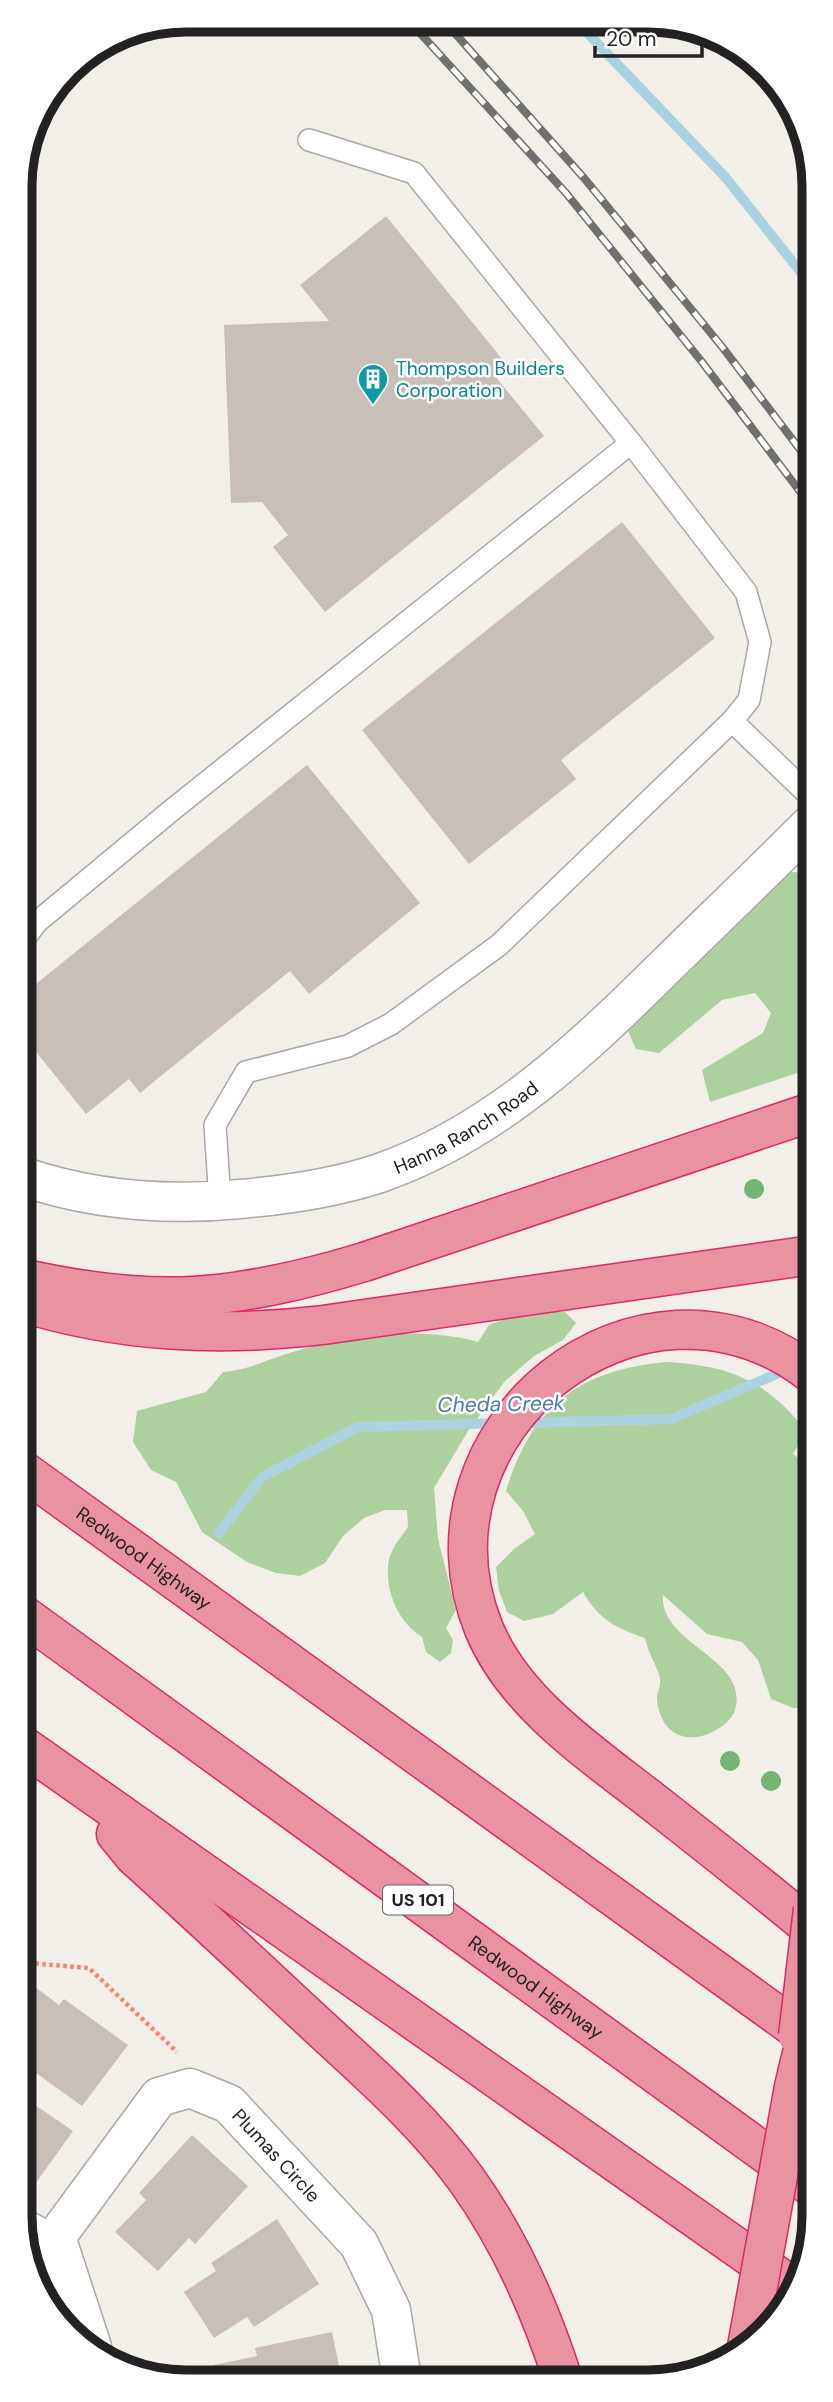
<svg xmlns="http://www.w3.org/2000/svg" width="833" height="2402" font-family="'DM Sans',sans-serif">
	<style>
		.forest { fill: #add19e }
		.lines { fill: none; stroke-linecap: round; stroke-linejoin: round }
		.stream { stroke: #aad3df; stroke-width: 10 }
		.building { fill: #c7bfb8 }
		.service-casing { stroke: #a9a9a9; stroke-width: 24 }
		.minor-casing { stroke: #a9a9a9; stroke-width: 41 }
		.motorway-casing { stroke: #dc2a67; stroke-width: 41 }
		.path { stroke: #fa8072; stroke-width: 4.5; stroke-dasharray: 3.5 3.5; stroke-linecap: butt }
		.service { stroke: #fff; stroke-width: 21 }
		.minor { stroke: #fff; stroke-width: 38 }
		.motorway { stroke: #e892a2; stroke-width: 38 }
		.rail-casing { stroke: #707070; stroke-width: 8 }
		.rail { stroke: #fff; stroke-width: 5; stroke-dasharray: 16; stroke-linecap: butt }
		.motorway-bridge-casing { stroke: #dc2a67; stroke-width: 41; stroke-linecap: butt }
		.motorway-bridge { stroke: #e892a2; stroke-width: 38 }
		.tree { fill: #74b475 }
		.labels { text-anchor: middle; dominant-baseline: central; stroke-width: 5; stroke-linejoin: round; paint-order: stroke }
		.shield { fill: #fff; stroke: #646464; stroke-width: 2 }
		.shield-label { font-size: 18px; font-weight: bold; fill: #222 }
		.culture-label { font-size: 19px; fill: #0d838f; stroke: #fff; text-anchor: start }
		.street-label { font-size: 19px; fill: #222; stroke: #fff }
		.water-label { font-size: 21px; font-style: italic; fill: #4a7aab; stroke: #fff }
		.rim { fill: none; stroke: #222; stroke-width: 9 }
	</style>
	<rect width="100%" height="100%" fill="#f2efe9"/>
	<!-- forest -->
	<path class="forest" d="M 791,872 L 811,873 L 812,1068 L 710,1102 L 702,1070 L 763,1033 L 771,1013 L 755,993 L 722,1000 L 659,1053 L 636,1049 L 624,1022 Z
		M 530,1310 L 565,1312 L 576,1323 L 563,1340 L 534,1356 L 505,1381 L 468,1431 L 434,1488 L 438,1539 L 456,1610 L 446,1628 L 453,1640 L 451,1653 L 440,1662 L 426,1652 L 422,1637 C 399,1622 386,1594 388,1566 C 389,1551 400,1538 408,1527 L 407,1510 L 385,1510 L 364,1518 L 343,1536 L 325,1563 L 300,1576 L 276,1573 L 247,1562 L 202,1532 L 176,1482 L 151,1470 L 133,1442 L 137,1411 L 206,1392 L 223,1372 C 245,1370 260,1363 280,1356 C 341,1336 415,1325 478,1342 L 489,1325 Z
		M 668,1362 C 731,1366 767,1381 806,1431 L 793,1454 L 812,1468 L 812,1514 L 799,1522 L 812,1531 L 813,1707 L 793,1708 L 771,1699 L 758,1660 L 742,1642 L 707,1634 L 663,1595 C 659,1645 750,1657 735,1710 C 732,1721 718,1730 708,1734 C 680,1745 659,1728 657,1699 C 657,1693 661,1685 660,1678 C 658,1668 648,1653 645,1638 C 616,1628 599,1620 583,1592 L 553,1614 L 524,1621 L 507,1612 L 499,1591 L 496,1567 L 514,1549 L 535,1534 L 523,1511 L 506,1491 C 532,1406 580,1369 668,1362 Z"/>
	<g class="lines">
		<!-- stream -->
		<path class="stream" d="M 577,22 L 726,178 L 811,285
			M 525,1423 L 671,1419 L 786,1370
			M 219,1533 L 262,1477 L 358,1427 L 502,1423"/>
	</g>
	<!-- building -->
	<path class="building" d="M 386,216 L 507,365 L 494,375 L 544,436 L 325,612 L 273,547 L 288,535 L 262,502 L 231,503 L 224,325 L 329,321 L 300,285 Z
		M 622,522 L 715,638 L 561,760 L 576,779 L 469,864 L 362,730 Z
		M 307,765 L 420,903 L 309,994 L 290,971 L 140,1093 L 129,1079 L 86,1114 L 21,1033 L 21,996 Z
		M 26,1980 L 59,2005 L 64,1999 L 128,2045 L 82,2106 L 22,2063 L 25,2052 L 22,2049 L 22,1985 Z
		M 22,2096 L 73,2131 L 28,2194 L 22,2190 Z
		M 192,2135 L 248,2186 L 195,2244 L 189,2238 L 158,2271 L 115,2232 L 146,2200 L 139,2193 Z
		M 277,2219 L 319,2284 L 254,2327 L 247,2317 L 214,2338 L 184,2292 L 216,2271 L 211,2263 Z
		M 332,2332 L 342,2380 L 217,2380 L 214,2365 L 257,2356 L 255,2348 Z"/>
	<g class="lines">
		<!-- service casing -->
		<g class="service-casing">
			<path id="service" d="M 732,721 L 811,797
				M 21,943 L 37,922 L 172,810 L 631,443 L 414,173 L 309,140
				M 220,1201 L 215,1125 L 246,1072 L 348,1046 L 391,1024 L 499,945 L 732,721 L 749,700 L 760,642 L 746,592 L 631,443
				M 22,2218 L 56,2237"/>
		</g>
		<!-- minor casing -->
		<g class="minor-casing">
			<g id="minor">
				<path id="s1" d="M 21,1176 C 91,1200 167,1206 240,1199 C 287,1195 335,1188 380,1173 C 495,1133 583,1048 668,964 C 716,917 764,871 811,824"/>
				<path id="s2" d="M 92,2347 L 56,2237 L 159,2097 L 190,2088 L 229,2104 L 359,2244 L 391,2310 L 402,2380"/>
			</g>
		</g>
		<!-- motorway casing -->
		<g class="motorway-casing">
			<g id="motorway">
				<path d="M 21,1278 C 153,1308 235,1301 364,1262 L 812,1112"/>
				<path d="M 21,1302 C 121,1333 219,1337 323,1325 L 812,1255"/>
				<path d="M 812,1374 C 640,1241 404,1431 484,1629 C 516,1706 598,1758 661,1808 C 712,1848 763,1888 813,1930"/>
				<path id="s3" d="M 21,1469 L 813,2041"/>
				<path id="s4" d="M 22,1614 L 813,2188"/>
				<path d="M 22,1745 L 796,2289"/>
				<path d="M 116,1834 L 134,1856 C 196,1912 257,1969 318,2026 C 370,2074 424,2121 466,2179 C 510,2240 540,2308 563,2380"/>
			</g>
		</g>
		<!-- path -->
		<path class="path" d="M 22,1966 L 29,1963 L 89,1968 L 177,2052"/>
		<!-- service -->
		<use href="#service" class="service"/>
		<!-- minor -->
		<use href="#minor" class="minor"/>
		<!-- motorway -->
		<use href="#motorway" class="motorway"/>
		<!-- rail casing -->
		<g class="rail-casing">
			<path id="rail" d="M 409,21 L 566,193 L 702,362 L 811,506
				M 444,21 L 584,178 L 723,348 L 811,464"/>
		</g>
		<!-- rail -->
		<use href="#rail" class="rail"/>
		<!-- motorway-bridge casing -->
		<g class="motorway-bridge-casing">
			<path id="motorway-bridge" d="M 798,2036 L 813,1909
				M 747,2347 L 794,2087 L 813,2007"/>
		</g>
		<!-- motorway-bridge -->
		<use href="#motorway-bridge" class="motorway-bridge"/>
	</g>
	<!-- trees -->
	<g class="tree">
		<circle cx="754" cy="1189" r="10"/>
		<circle cx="730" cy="1761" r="10"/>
		<circle cx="771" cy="1781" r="10"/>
	</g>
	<!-- icons -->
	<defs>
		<g id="building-pin" transform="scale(1.575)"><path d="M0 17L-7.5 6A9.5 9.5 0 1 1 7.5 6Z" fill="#0f9aa8" stroke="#fff"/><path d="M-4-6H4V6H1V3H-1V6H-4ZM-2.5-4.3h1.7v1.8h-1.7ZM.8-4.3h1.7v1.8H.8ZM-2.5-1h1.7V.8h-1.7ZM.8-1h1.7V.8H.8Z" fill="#fff"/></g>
	</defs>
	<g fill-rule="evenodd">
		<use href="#building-pin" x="373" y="379"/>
	</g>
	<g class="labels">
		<!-- shield labels -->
		<rect class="shield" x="383" y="1885.5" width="70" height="29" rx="5"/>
		<g class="shield-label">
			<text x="418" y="1900">US 101</text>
		</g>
		<!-- culture labels -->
		<g class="culture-label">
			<text x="396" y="368">Thompson Builders<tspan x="396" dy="22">Corporation</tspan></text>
		</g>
		<!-- street labels -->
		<g class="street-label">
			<text stroke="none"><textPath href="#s1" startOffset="462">Hanna Ranch Road</textPath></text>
			<text stroke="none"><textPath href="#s3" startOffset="152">Redwood Highway</textPath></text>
			<text stroke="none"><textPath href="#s4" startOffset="635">Redwood Highway</textPath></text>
			<text stroke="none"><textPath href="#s2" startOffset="434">Plumas Circle</textPath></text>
		</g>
		<!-- water labels -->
		<g class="water-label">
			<text transform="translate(501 1404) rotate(-1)">Cheda Creek</text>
		</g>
	</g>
	<!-- crop -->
	<path d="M0 0H833V2402H0ZM186 32H648A154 154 0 0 1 802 186V2216A154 154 0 0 1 648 2370H186A154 154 0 0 1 32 2216V186A154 154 0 0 1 186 32Z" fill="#fff" fill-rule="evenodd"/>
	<path class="rim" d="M186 32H648A154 154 0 0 1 802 186V2216A154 154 0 0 1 648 2370H186A154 154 0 0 1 32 2216V186A154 154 0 0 1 186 32Z"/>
	<!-- scale -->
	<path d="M595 46v10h107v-10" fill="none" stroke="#222222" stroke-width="3.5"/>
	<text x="606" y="46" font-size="21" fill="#222222" stroke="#ffffff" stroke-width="5" paint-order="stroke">20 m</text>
</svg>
